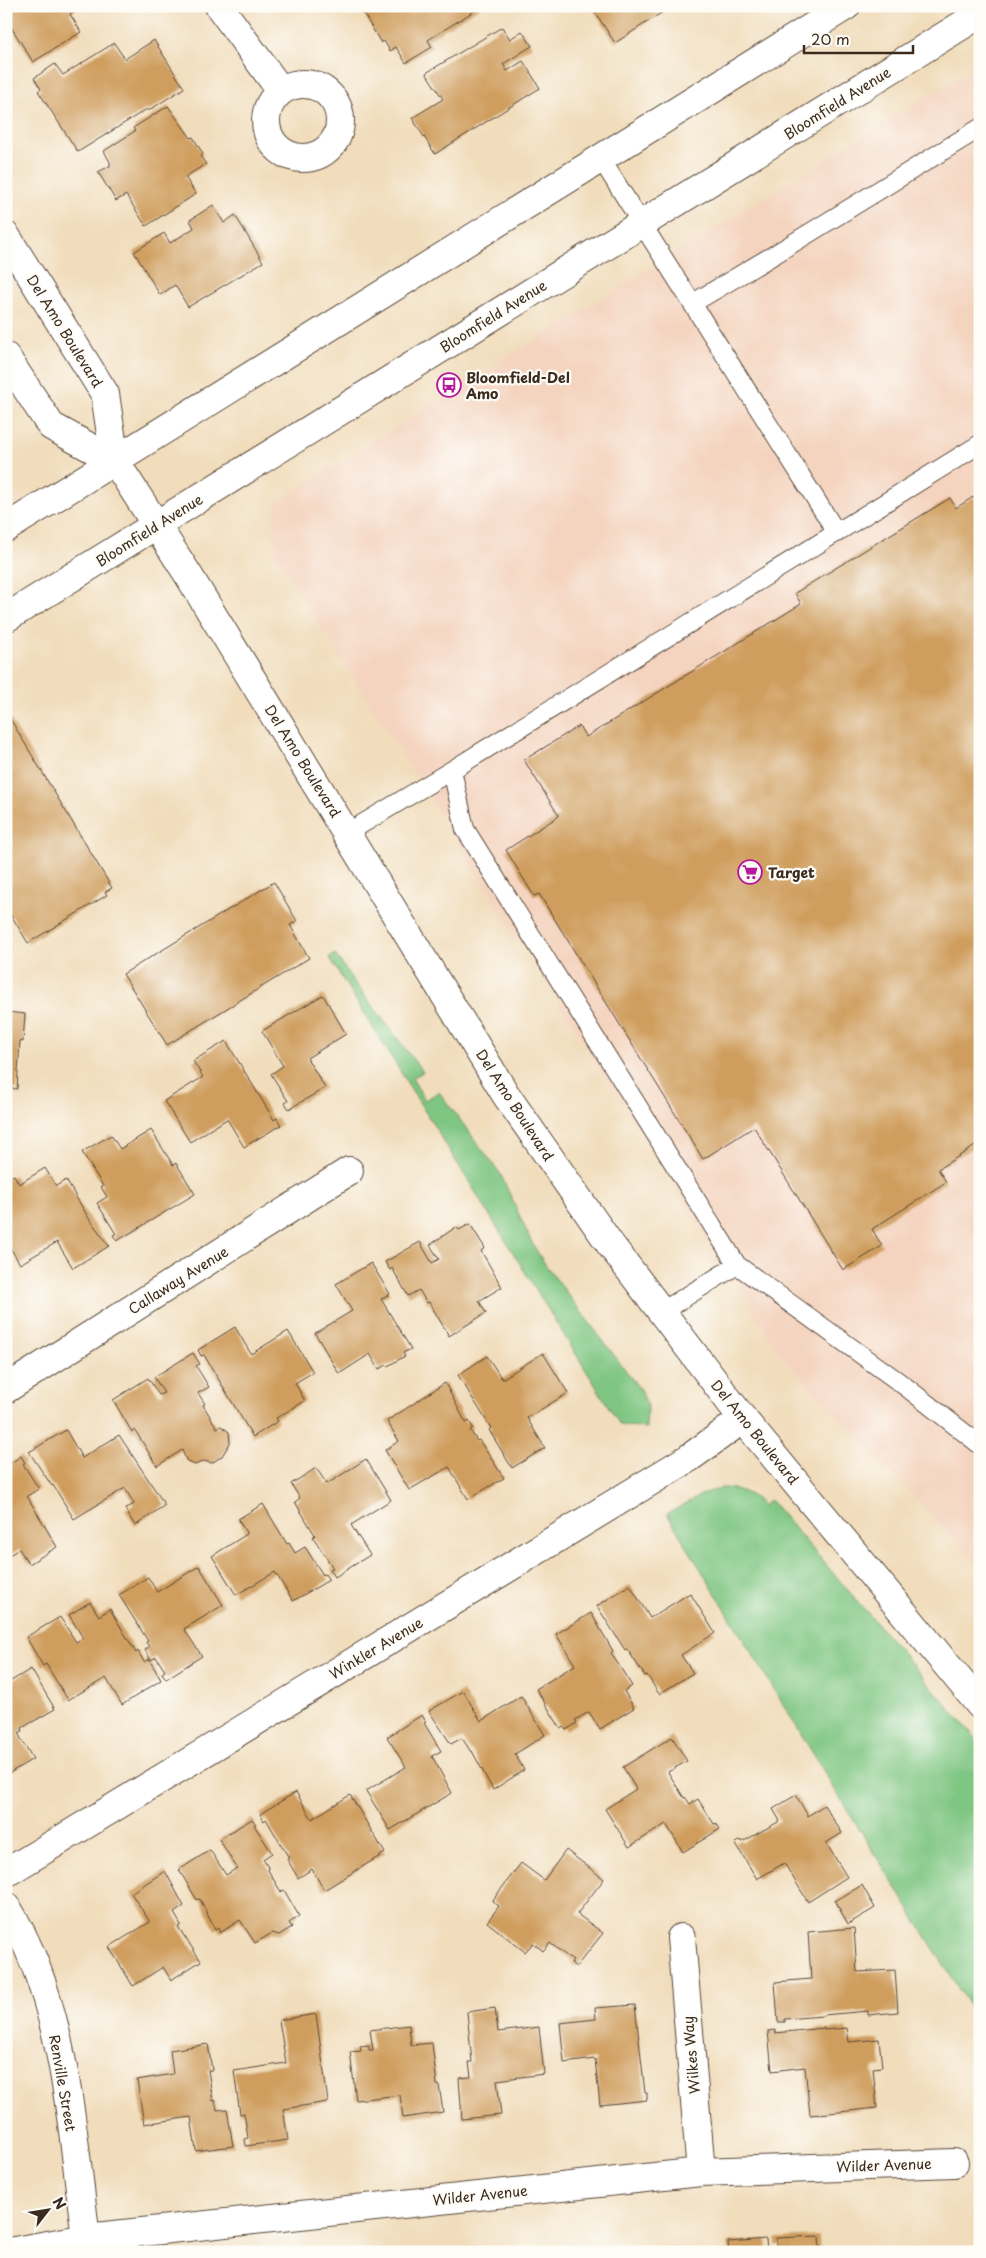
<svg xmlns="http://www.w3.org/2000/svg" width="986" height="2258" font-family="'Playpen Sans',sans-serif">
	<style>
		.built { fill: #f4d4bf }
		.green { fill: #7fc682; stroke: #5d7850 }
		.building { fill: #cf9d5d }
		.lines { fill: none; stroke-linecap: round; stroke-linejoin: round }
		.service-casing { stroke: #564536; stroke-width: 20 }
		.minor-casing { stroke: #564536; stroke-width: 30 }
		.tertiary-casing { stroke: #564536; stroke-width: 30 }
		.primary-casing { stroke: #564536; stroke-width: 30 }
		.service { stroke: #fff; stroke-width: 18 }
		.minor { stroke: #fff; stroke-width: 28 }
		.tertiary { stroke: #fff; stroke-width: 28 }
		.primary { stroke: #fff; stroke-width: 28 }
		.labels { text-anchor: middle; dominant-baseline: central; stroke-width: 4.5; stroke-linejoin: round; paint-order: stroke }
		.street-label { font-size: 14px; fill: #3b2a1e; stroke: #fdfcf7 }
		.poi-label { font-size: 14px; font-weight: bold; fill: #3b2a1e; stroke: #fdfcf7; text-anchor: start }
	</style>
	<rect width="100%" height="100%" fill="#fdfcf7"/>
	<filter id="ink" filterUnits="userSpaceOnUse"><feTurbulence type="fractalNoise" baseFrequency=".02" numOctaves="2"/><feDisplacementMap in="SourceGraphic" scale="10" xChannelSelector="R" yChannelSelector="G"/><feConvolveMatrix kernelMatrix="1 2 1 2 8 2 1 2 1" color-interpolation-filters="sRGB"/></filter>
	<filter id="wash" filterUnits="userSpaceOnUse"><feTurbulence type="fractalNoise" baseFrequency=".0096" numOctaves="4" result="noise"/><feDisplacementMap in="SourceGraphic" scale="20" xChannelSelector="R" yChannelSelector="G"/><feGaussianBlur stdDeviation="1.12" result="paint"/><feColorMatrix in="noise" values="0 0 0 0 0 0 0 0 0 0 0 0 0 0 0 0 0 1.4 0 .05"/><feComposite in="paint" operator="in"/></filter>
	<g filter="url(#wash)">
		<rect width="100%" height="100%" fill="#f1ddbc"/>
		<!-- built -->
		<path class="built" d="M 980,63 L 980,1566 L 781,1356 L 273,550 L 276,502 Z"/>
		<!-- green -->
		<path class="green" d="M 335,954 L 352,979 L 423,1072 L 412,1078 L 425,1100 L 439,1092 L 500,1173 L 532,1243 L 544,1263 L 642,1392 L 647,1407 L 646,1428 L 620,1425 L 329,957 Z
			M 720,1488 C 738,1488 751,1492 763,1506 L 770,1500 L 980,1743 L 980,2023 L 848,1811 L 667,1514 L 703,1494 Z"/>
		<g id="blocks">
			<!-- building -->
			<path class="building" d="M 6,6 L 77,6 L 78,8 L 70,14 L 81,32 L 33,62 L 6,19 Z
				M 359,6 L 482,6 L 428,40 L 432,47 L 406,63 L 396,47 L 390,51 L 384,41 L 381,43 Z
				M 591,6 L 672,6 L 615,43 Z
				M 502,27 L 510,39 L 522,31 L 532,46 L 503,64 L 507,71 L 523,61 L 540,88 L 435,154 L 412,118 L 443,99 L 426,73 Z
				M 154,40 L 184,88 L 148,111 L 147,109 L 78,152 L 38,91 L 41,89 L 34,78 L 55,64 L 63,75 L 114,43 L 125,59 Z
				M 168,106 L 191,138 L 193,137 L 203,154 L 200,156 L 206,164 L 185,177 L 196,194 L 146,226 L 126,195 L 116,201 L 98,172 L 110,166 L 110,162 L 104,151 L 135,131 L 133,128 Z
				M 213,205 L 224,223 L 235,215 L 263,262 L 188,307 L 175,285 L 160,295 L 134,252 L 164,233 L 170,243 L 194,228 L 190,220 Z
				M 973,497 L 980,507 L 980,1143 L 938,1169 L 946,1182 L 872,1229 L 882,1246 L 843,1270 L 754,1127 L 703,1159 L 539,894 L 534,896 L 506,850 L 559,816 L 524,760 L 579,726 L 586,737 L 801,604 L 795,593 L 950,498 L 956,508 Z
				M 6,712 L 112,888 L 105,892 L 107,895 L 28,943 L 6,907 Z
				M 274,882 L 297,921 L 290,925 L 309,958 L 167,1045 L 123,974 Z
				M 323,995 L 346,1034 L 307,1058 L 325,1088 L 289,1109 L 285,1103 L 288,1101 L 271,1074 L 283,1066 L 262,1031 Z
				M 6,1012 L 25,1014 L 23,1042 L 20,1041 L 17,1089 L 6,1088 Z
				M 226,1041 L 274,1120 L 277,1118 L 281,1125 L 244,1147 L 227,1119 L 190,1142 L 164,1101 L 203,1077 L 193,1061 Z
				M 151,1130 L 173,1165 L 176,1163 L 195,1194 L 117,1241 L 113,1235 L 116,1234 L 97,1203 L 107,1197 L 101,1187 L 103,1186 L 82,1152 L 111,1135 L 120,1149 Z
				M 45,1168 L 56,1186 L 66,1180 L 88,1217 L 109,1246 L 73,1268 L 57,1242 L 20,1264 L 6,1241 L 6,1179 L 14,1175 L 19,1184 Z
				M 470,1224 L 485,1248 L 481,1251 L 502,1287 L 479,1301 L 486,1313 L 449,1336 L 429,1302 L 427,1303 L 419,1290 L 408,1296 L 392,1268 L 390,1270 L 385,1262 L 420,1242 L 432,1263 L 439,1259 L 430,1245 L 456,1227 L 459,1230 Z
				M 371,1263 L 390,1294 L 381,1299 L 411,1349 L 403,1353 L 405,1356 L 388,1366 L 387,1365 L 379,1369 L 370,1354 L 339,1374 L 315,1333 L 352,1311 L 336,1284 Z
				M 235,1327 L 251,1354 L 288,1331 L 313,1372 L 295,1383 L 305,1401 L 276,1418 L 278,1421 L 253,1437 L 204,1355 L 201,1356 L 198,1350 Z
				M 193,1353 L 200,1364 L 196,1366 L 209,1387 L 198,1393 L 205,1404 L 203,1405 L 217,1428 L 221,1426 L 229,1432 L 230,1443 L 222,1456 L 212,1463 L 204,1461 L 195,1465 L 190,1463 L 186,1460 L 182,1450 L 157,1466 L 135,1430 L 132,1432 L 113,1400 L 148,1378 L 159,1395 L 164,1393 L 154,1377 Z
				M 543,1353 L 568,1393 L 527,1418 L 545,1448 L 512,1468 L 489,1430 L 491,1428 L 458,1375 L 487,1356 L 502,1379 Z
				M 445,1383 L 466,1423 L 469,1421 L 473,1428 L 470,1430 L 477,1441 L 479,1440 L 504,1478 L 468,1499 L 449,1467 L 409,1490 L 385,1450 L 399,1441 L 387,1421 Z
				M 66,1430 L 82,1458 L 119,1435 L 165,1505 L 135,1526 L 125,1509 L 134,1504 L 125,1488 L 74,1519 L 53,1485 L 52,1486 L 29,1452 Z
				M 21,1456 L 25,1463 L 23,1464 L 39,1489 L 27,1496 L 57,1547 L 29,1564 L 19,1549 L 6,1557 L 6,1466 Z
				M 366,1459 L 391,1500 L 351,1525 L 370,1555 L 335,1577 L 330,1569 L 333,1568 L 313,1537 L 315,1535 L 295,1502 L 300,1498 L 291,1484 L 316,1468 L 327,1484 Z
				M 263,1504 L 287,1544 L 289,1543 L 295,1553 L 305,1547 L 323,1575 L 325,1574 L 329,1580 L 293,1601 L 275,1572 L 236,1595 L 212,1556 L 247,1534 L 238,1519 Z
				M 199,1566 L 223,1605 L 184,1629 L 202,1656 L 166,1679 L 162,1673 L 165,1671 L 156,1657 L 151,1660 L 145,1650 L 149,1647 L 146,1642 L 148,1641 L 119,1595 L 148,1577 L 157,1592 Z
				M 630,1585 L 650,1618 L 690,1593 L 715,1633 L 681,1655 L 693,1673 L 659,1694 L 647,1675 L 645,1676 L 627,1649 L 625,1650 L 597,1606 Z
				M 90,1602 L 99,1616 L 110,1609 L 136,1653 L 138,1651 L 144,1662 L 149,1659 L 161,1680 L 122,1705 L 106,1678 L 68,1700 L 46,1664 L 43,1666 L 26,1637 L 60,1617 L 76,1642 L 83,1638 L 69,1615 Z
				M 591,1613 L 613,1651 L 611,1653 L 632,1686 L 624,1691 L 634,1708 L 600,1729 L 589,1712 L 575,1720 L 577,1723 L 566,1730 L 564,1727 L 561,1729 L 536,1689 L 575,1665 L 556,1634 Z
				M 31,1669 L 55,1709 L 22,1728 L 23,1731 L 19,1733 L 20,1737 L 33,1759 L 6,1775 L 6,1684 Z
				M 463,1691 L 481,1721 L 521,1696 L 545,1735 L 515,1754 L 524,1770 L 493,1790 L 472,1751 L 471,1752 L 462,1738 L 451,1744 L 429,1711 Z
				M 422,1715 L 426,1722 L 424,1723 L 441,1751 L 432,1756 L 452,1793 L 390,1830 L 366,1791 L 406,1767 L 387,1737 Z
				M 672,1737 L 687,1761 L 668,1772 L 684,1798 L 685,1797 L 690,1804 L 698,1799 L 714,1824 L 716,1823 L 720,1829 L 683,1852 L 666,1824 L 629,1847 L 605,1809 L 636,1789 L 623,1767 Z
				M 296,1792 L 312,1819 L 350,1795 L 385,1853 L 324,1890 L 312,1869 L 298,1878 L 287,1859 L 289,1858 L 266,1819 L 264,1821 L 260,1814 Z
				M 796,1795 L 808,1816 L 824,1805 L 842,1833 L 826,1843 L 847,1877 L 808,1902 L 784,1863 L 757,1879 L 735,1843 L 741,1840 L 742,1842 L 780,1821 L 773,1809 Z
				M 252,1819 L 256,1824 L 254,1825 L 272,1853 L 263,1859 L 269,1869 L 268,1870 L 281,1892 L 284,1890 L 299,1916 L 289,1923 L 292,1927 L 279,1935 L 272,1933 L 255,1943 L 240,1920 L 220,1933 L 218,1928 L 215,1930 L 200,1899 L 197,1900 L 179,1870 L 210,1850 L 226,1875 L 237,1868 L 219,1839 Z
				M 566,1850 L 604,1879 L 577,1914 L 603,1933 L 576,1967 L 571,1963 L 573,1961 L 550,1943 L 543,1951 L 533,1943 L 525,1952 L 487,1922 L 499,1906 L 492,1901 L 521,1863 L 544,1880 Z
				M 165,1871 L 184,1906 L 174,1913 L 181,1925 L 178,1927 L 201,1961 L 171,1980 L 163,1967 L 133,1986 L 109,1947 L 150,1922 L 131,1893 Z
				M 862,1885 L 875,1908 L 848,1924 L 835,1901 Z
				M 854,1928 L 857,1972 L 895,1970 L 898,2012 L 868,2015 L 868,2011 L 823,2015 L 823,2016 L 785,2019 L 785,2022 L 778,2022 L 775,1982 L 811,1979 L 808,1932 Z
				M 635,2005 L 645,2093 L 647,2093 L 647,2100 L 600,2105 L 595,2059 L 564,2063 L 560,2023 L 596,2019 L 595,2008 Z
				M 495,2008 L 498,2032 L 539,2027 L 544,2074 L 497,2080 L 501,2115 L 462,2119 L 459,2078 L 471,2077 L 469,2062 L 472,2062 L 467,2012 Z
				M 316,2014 L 328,2102 L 283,2109 L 288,2140 L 246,2146 L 245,2139 L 248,2138 L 244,2113 L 240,2114 L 234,2071 L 286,2063 L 279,2020 Z
				M 409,2025 L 411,2045 L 432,2043 L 437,2085 L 439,2085 L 443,2112 L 403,2118 L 400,2095 L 356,2100 L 350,2052 L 361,2051 L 360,2046 L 369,2045 L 369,2050 L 373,2050 L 370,2030 Z
				M 824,2028 L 824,2030 L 847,2028 L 849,2042 L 879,2039 L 882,2067 L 873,2068 L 877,2108 L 810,2115 L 805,2067 L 772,2071 L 768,2031 L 775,2030 L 775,2033 Z
				M 208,2044 L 212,2070 L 208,2070 L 213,2101 L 215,2100 L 217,2110 L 227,2109 L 233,2146 L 196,2151 L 191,2117 L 144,2124 L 137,2080 L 173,2074 L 170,2050 Z
				M 819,2236 L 820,2252 L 781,2252 L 781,2246 L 776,2246 L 776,2238 Z
				M 766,2239 L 767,2252 L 729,2252 L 728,2242 Z
				M 980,2248 L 980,2252 L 942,2252 L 942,2250 Z"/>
		</g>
	</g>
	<g filter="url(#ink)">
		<use href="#blocks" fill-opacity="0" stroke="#564536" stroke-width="1"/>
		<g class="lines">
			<!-- service casing -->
			<g class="service-casing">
				<path id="service" d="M 601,159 L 837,533
					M 693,303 L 777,253 L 980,128
					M 452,770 L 465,829 L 737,1265
					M 347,833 L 452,770 L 980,444
					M 661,1312 L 737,1265 L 906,1387 L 980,1445"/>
			</g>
			<!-- minor casing -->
			<g class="minor-casing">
				<path id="minor" d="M 219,6 L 281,91
					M266 121a37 37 0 1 1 74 0a37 37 0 1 1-74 0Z
					M 6,1389 L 349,1171
					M 6,1873 L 689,1458 L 743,1419
					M 6,1906 C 65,1999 72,2131 86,2238
					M 681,1938 L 701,2172
					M 9,2252 L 86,2238 L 701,2172 L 954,2163"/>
			</g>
			<!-- tertiary casing -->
			<g class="tertiary-casing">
				<path id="tertiary" d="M 6,528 L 846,6
					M 6,618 L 980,14"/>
			</g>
			<!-- primary casing -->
			<g class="primary-casing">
				<path id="primary" d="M 6,236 L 105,394 L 115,461 L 189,576 L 506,1095 L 610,1244 L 743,1419 L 980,1705
					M 6,357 L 51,426 L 115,461"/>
			</g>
			<!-- service -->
			<use href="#service" class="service"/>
			<!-- minor -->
			<use href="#minor" class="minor"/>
			<!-- tertiary -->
			<use href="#tertiary" class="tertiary"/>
			<!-- primary -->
			<use href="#primary" class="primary"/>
		</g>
	</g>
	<!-- icons -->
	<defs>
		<g id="bus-ring" transform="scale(1.25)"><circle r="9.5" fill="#fdfcf7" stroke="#b5179e" stroke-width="1.5"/><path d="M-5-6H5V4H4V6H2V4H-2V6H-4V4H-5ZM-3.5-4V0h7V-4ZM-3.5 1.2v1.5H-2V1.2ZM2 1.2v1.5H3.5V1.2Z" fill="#b5179e"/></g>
		<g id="supermarket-ring" transform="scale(1.25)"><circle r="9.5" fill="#fdfcf7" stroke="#b5179e" stroke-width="1.5"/><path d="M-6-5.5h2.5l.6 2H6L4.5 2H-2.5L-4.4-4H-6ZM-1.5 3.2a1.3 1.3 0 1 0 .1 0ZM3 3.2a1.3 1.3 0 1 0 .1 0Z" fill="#b5179e"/></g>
	</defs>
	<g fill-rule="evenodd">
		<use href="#bus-ring" x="449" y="385"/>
		<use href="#supermarket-ring" x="750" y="872"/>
	</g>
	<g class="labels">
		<!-- street labels -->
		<g class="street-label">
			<text transform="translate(837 103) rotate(-32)">Bloomfield Avenue</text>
			<text transform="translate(493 316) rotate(-32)">Bloomfield Avenue</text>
			<text transform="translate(65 331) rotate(58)">Del Amo Boulevard</text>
			<text transform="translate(149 530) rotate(-32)">Bloomfield Avenue</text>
			<text transform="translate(303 761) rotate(58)">Del Amo Boulevard</text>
			<text transform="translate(515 1105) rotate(57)">Del Amo Boulevard</text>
			<text transform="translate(178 1280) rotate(-32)">Callaway Avenue</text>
			<text transform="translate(755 1432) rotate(51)">Del Amo Boulevard</text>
			<text transform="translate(376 1648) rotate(-31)">Winkler Avenue</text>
			<text transform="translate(691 2055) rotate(-95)">Wilkes Way</text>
			<text transform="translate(63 2083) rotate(80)">Renville Street</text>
			<text transform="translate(884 2165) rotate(-2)">Wilder Avenue</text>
			<text transform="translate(480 2195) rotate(-6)">Wilder Avenue</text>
		</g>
		<!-- poi labels -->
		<g class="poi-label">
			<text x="466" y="377">Bloomfield-Del<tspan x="466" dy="16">Amo</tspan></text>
			<text x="768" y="872">Target</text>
		</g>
	</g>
	<!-- margin -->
	<rect width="986" height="2258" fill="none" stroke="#fdfcf7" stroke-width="25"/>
	<!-- north arrow -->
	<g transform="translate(48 2210) rotate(59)" stroke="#fdfcf7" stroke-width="4" paint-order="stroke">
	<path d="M0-4L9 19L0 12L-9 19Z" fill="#3b2a1e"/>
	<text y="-8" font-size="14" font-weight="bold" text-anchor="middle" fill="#3b2a1e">N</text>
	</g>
	<!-- scale -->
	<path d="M804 45v8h109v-8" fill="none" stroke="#3b2a1e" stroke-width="2.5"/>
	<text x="811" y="45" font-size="15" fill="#3b2a1e" stroke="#fdfcf7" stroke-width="4" paint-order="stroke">20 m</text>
</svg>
